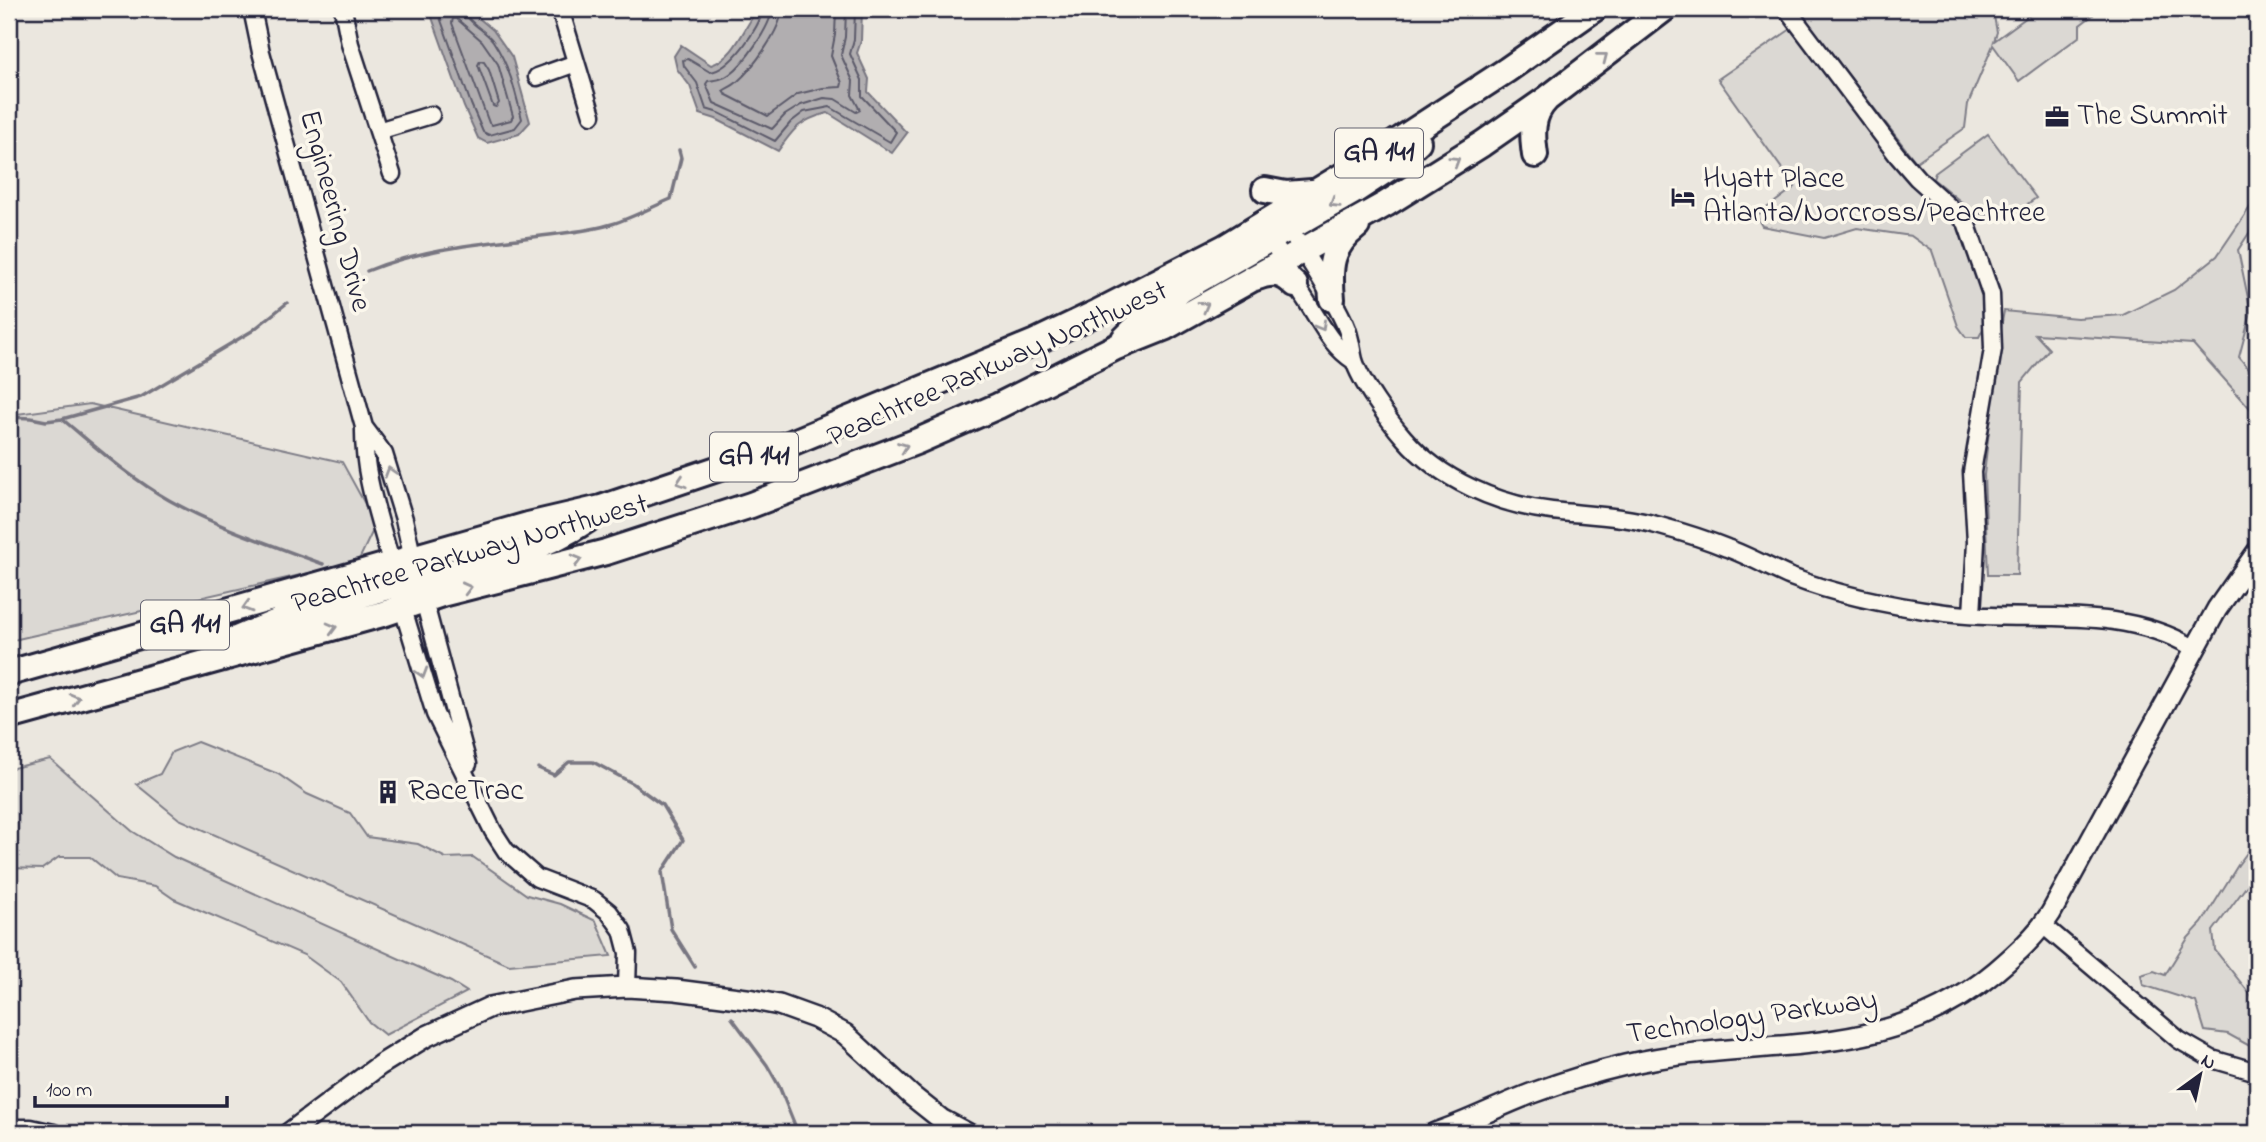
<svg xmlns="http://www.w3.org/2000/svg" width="2266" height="1142" font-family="'Indie Flower',sans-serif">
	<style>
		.built { fill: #ebe7df }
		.green { fill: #dbd8d3; stroke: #7e7d87; stroke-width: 2 }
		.water { fill: #b1aeb0; stroke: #787681; stroke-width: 2 }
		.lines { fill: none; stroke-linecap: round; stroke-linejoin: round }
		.shore { stroke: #5b5a6a; stroke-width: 2 }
		.stream { stroke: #787681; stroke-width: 3.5 }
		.minor-casing { stroke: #22223b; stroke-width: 21 }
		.tertiary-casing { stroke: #22223b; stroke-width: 24 }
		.trunk-casing { stroke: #22223b; stroke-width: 30 }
		.minor { stroke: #fbf7ec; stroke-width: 16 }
		.tertiary { stroke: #fbf7ec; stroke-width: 19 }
		.trunk { stroke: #fbf7ec; stroke-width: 24 }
		.oneway { stroke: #99979c }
		.labels { text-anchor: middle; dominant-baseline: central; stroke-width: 7; stroke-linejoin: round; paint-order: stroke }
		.shield { fill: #fbf7ec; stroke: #636270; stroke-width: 2 }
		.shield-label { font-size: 28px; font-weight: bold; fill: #22223b }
		.poi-label { font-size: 30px; fill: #22223b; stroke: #fbf7ec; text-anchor: start }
		.street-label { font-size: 30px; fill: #22223b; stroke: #fbf7ec }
	</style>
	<rect width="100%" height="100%" fill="#fbf7ec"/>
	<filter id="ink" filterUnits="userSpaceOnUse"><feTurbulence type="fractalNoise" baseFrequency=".0143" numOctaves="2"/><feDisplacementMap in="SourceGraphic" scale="14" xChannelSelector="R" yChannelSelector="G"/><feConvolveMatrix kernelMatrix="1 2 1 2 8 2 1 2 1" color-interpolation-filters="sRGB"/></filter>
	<g filter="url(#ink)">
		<!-- built -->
		<path class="built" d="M 9,9 L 2257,9 L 2257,1133 L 62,1133 L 34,1119 L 9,1125 Z"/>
		<!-- green -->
		<path class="green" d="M 1797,9 L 1987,9 L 1993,11 L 1997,32 L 1994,41 L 2038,9 L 2088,9 L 2093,15 L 2080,25 L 2080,36 L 2019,81 L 1993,45 L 1968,104 L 1965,128 L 1916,162 Z
			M 1791,29 L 1913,186 L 1956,220 L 1981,285 L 1985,325 L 1979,337 L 1966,337 L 1958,326 L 1932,251 L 1911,236 L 1857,228 L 1824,238 L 1762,226 L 1756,216 L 1795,187 L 1718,79 Z
			M 1988,134 L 2036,198 L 2013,214 L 1996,216 L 1975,213 L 1933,179 L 1935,173 Z
			M 2257,197 L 2257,221 L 2238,250 L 2251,312 L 2239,357 L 2257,379 L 2257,416 L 2193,344 L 2035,334 L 2049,349 L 2022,382 L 2017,575 L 1988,575 L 1984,475 L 2000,332 L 2004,311 L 2077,318 L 2123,315 L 2174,290 L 2217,256 Z
			M 90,404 L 342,462 L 376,524 L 358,562 L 9,641 L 9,415 Z
			M 197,742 L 278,774 L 307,794 L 350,813 L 367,837 L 418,844 L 446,858 L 473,857 L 527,895 L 560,904 L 596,921 L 611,956 L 509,965 L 179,819 L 136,784 L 160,774 L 172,752 Z
			M 50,759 L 132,831 L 174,857 L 451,982 L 467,992 L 385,1035 L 369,1022 L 341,982 L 304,955 L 174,899 L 155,886 L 117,879 L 90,857 L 59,857 L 42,869 L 9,868 L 9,769 Z
			M 2257,839 L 2257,872 L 2213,931 L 2215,950 L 2257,1003 L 2257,1050 L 2228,1034 L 2205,1031 L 2196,1002 L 2143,985 L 2141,975 L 2154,971 L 2165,975 L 2188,938 L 2202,923 L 2238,865 Z"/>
		<!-- water -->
		<path class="water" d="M 429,9 L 468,9 L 493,30 L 512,57 L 530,122 L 519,134 L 487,143 L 478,138 L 464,107 Z
			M 758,9 L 862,9 L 861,41 L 857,53 L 869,79 L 868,92 L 907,133 L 892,153 L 828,113 C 800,120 794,128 778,151 L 716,119 L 700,114 L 690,86 L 677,69 L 674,56 L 681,45 L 711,65 C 735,58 744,27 758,9 Z"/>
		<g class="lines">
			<!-- shore -->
			<path class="shore" d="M 437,9 L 471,104 L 483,132 L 489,135 L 515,128 L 522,119 C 515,90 510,67 493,41 C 485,30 466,22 464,9
				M 763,9 C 760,28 730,70 710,72 L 688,59 L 683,60 L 684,66 L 697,83 L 706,109 L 719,113 L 775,141 L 791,122 L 804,112 L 830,107 L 890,142 L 896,132 L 862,96 L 862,80 L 850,54 L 854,39 L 855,9
				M 772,9 C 771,26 744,64 730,74 C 724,79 716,80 708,81 L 706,84 L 714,103 L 772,129 L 785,115 L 801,105 L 824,98 L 835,99 L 856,112 L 860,110 L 852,95 L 853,81 L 841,55 L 845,37 L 846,9
				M 782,9 C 781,30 753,68 737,82 C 733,86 727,88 723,91 L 725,94 L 768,116 L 798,94 L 823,88 L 841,87 L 842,83 L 831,56 L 835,35 L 836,9
				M 453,18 L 457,19 L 482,41 L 498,64 L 513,116 L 511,120 L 492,125 L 489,123 L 452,23 Z
				M 480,61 L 484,62 L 489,70 L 499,103 L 496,107 L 493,106 L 478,65 Z"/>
			<!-- stream -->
			<path class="stream" d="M 367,271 C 421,249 476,244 533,237 C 559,233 587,232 612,224 C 632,218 652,207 671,199 L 681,158 L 679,150
				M 9,417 L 31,418 L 46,421 L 62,419 L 141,397 L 252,331 L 287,303
				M 62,419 C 97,448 130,478 169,500 C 217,527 272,545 323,564
				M 538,768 L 554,775 L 569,762 L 593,762 L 632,783 L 662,805 L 683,840 L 662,872 L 671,929 L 695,967
				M 732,1018 L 767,1065 L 779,1086 L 798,1133"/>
			<!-- minor casing -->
			<g class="minor-casing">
				<path id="minor" d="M 252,9 L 261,52 L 364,427 C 363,479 381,521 393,570
					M 343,9 L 350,44 L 392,174
					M 560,9 L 592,115
					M 1787,9 L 1897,155 L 1917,178 L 1966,222 L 1991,294 L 1993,349 L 1972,472 L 1976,542 L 1972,615
					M 537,77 L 576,63
					M 378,131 L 431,115
					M 1284,221 C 1305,254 1328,288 1345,324 C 1351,337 1351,348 1354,360 C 1360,381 1389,421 1404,438 C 1440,480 1499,505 1552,511 C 1588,515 1625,516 1660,526 C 1682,532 1705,539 1727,548 C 1749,556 1770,568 1791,577 C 1840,596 1893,606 1945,613 C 2030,624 2116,602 2194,648
					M 1267,231 C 1280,255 1292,279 1307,302 C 1322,325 1331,346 1354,361
					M 364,427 L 384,454 L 404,519 L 414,564
					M 422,593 L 468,764
					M 400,599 L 435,714 L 493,831 L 506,851 L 537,878 L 594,900 L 609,912 L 622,930 L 628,953 L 627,987
					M 2043,925 L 2179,1040 L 2212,1059 L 2257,1072
					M 9,1128 L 31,1128 L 54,1133"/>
			</g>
			<!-- tertiary casing -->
			<g class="tertiary-casing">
				<path id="tertiary" d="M 289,1133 L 380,1065 L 427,1036 L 490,1007 L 575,990 L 627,987 L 676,990 L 754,1000 L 779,1005 L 815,1018 L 845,1034 L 912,1096 L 941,1119 L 967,1133
					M 1435,1133 C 1469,1122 1500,1105 1533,1093 C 1563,1082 1595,1072 1625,1065 C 1758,1033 1881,1068 1996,971 C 2016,954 2036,936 2051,913 L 2217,609 L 2257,552"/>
			</g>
			<!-- trunk casing -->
			<g class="trunk-casing">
				<path id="trunk" d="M 1535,155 C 1532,134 1531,115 1546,100
					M 1265,190 L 1286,194 L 1312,192
					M 1255,278 C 1272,271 1282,272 1295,285
					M 1332,299 C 1329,266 1330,247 1357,226
					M 1124,339 L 1147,316 L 1183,289 L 1356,190 L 1391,167 L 1418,142
					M 405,585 C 465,567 535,556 587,520
					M 224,644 L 291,616 L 418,578
					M 9,673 L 528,525 L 601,508 L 779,448 L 1035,342 L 1098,312 L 1225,247 L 1375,156 L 1507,70 L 1594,9
					M 9,717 L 386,613 L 442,594 L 606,552 L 751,505 L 918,441 L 998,406 L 1116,347 L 1166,327 L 1386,204 L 1482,144 L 1548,98 L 1664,9"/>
			</g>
			<!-- minor -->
			<use href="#minor" class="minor"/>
			<!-- tertiary -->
			<use href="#tertiary" class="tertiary"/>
			<!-- trunk -->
			<use href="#trunk" class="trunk"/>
		</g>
		<!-- one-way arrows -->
		<defs><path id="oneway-chevron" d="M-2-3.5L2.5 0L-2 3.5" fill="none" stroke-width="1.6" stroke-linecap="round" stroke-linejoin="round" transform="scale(1.75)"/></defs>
		<g class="oneway">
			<use href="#oneway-chevron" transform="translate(1603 57) rotate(-38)"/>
			<use href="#oneway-chevron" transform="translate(1455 161) rotate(-32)"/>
			<use href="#oneway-chevron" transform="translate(1334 203) rotate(149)"/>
			<use href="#oneway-chevron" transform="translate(1204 306) rotate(-29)"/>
			<use href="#oneway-chevron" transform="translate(1321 326) rotate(60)"/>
			<use href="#oneway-chevron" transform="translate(903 447) rotate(-21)"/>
			<use href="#oneway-chevron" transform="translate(390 472) rotate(-107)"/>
			<use href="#oneway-chevron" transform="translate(681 482) rotate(162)"/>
			<use href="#oneway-chevron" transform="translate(577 560) rotate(-15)"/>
			<use href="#oneway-chevron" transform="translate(467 588) rotate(-14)"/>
			<use href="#oneway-chevron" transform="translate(247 607) rotate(164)"/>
			<use href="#oneway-chevron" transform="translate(332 628) rotate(-15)"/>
			<use href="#oneway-chevron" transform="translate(422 673) rotate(73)"/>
			<use href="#oneway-chevron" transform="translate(75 699) rotate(-15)"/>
		</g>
	</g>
	<!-- icons -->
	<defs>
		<g id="office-bare" transform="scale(1.89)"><path d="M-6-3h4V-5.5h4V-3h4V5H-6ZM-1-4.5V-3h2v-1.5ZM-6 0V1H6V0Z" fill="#22223b" stroke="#fbf7ec" stroke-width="2.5" paint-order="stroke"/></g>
		<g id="hotel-bare" transform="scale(1.89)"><path d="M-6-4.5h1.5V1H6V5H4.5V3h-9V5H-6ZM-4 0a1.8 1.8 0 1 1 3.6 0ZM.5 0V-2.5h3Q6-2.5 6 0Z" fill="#22223b" stroke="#fbf7ec" stroke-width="2.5" paint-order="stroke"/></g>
		<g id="building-bare" transform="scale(1.89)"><path d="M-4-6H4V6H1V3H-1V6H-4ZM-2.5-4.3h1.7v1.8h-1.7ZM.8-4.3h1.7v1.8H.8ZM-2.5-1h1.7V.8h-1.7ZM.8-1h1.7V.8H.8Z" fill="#22223b" stroke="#fbf7ec" stroke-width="2.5" paint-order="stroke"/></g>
	</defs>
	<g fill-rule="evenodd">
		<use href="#office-bare" x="2057" y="117"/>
		<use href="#hotel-bare" x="1683" y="197"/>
		<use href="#building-bare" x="388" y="792"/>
	</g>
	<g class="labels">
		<!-- shield labels -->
		<g class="shield">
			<rect x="1335" y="128.5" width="88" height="49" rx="5"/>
			<rect x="710" y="432.5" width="88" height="49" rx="5"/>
			<rect x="141" y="600.5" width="88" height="49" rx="5"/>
		</g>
		<g class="shield-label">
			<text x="1379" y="153">GA 141</text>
			<text x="754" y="457">GA 141</text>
			<text x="185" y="625">GA 141</text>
		</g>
		<!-- poi labels -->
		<g class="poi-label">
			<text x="2077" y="117">The Summit</text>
			<text x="1703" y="180">Hyatt Place<tspan x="1703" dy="34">Atlanta/Norcross/Peachtree</tspan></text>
			<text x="408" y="792">RaceTrac</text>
		</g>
		<!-- street labels -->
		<g class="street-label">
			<text transform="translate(334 211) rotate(75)">Engineering Drive</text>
			<text transform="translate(998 365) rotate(-24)">Peachtree Parkway Northwest</text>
			<text transform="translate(470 555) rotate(-16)">Peachtree Parkway Northwest</text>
			<text transform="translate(1752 1018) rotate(-8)">Technology Parkway</text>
		</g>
	</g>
	<!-- margin -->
	<rect width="2266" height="1142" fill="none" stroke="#fbf7ec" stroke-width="35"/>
	<rect x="18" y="18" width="2231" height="1107" fill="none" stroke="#22223b" stroke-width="2.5" filter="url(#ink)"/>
	<!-- north arrow -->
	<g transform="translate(2200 1075) rotate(33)" stroke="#fbf7ec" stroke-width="5" paint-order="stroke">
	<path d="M0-5L12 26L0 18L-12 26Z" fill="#22223b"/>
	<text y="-10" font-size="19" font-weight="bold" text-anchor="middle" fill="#22223b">N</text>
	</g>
	<!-- scale -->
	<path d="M35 1096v10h192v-10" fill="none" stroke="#22223b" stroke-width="3.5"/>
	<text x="46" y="1096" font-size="21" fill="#22223b" stroke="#fbf7ec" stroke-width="5" paint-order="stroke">100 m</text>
</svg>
